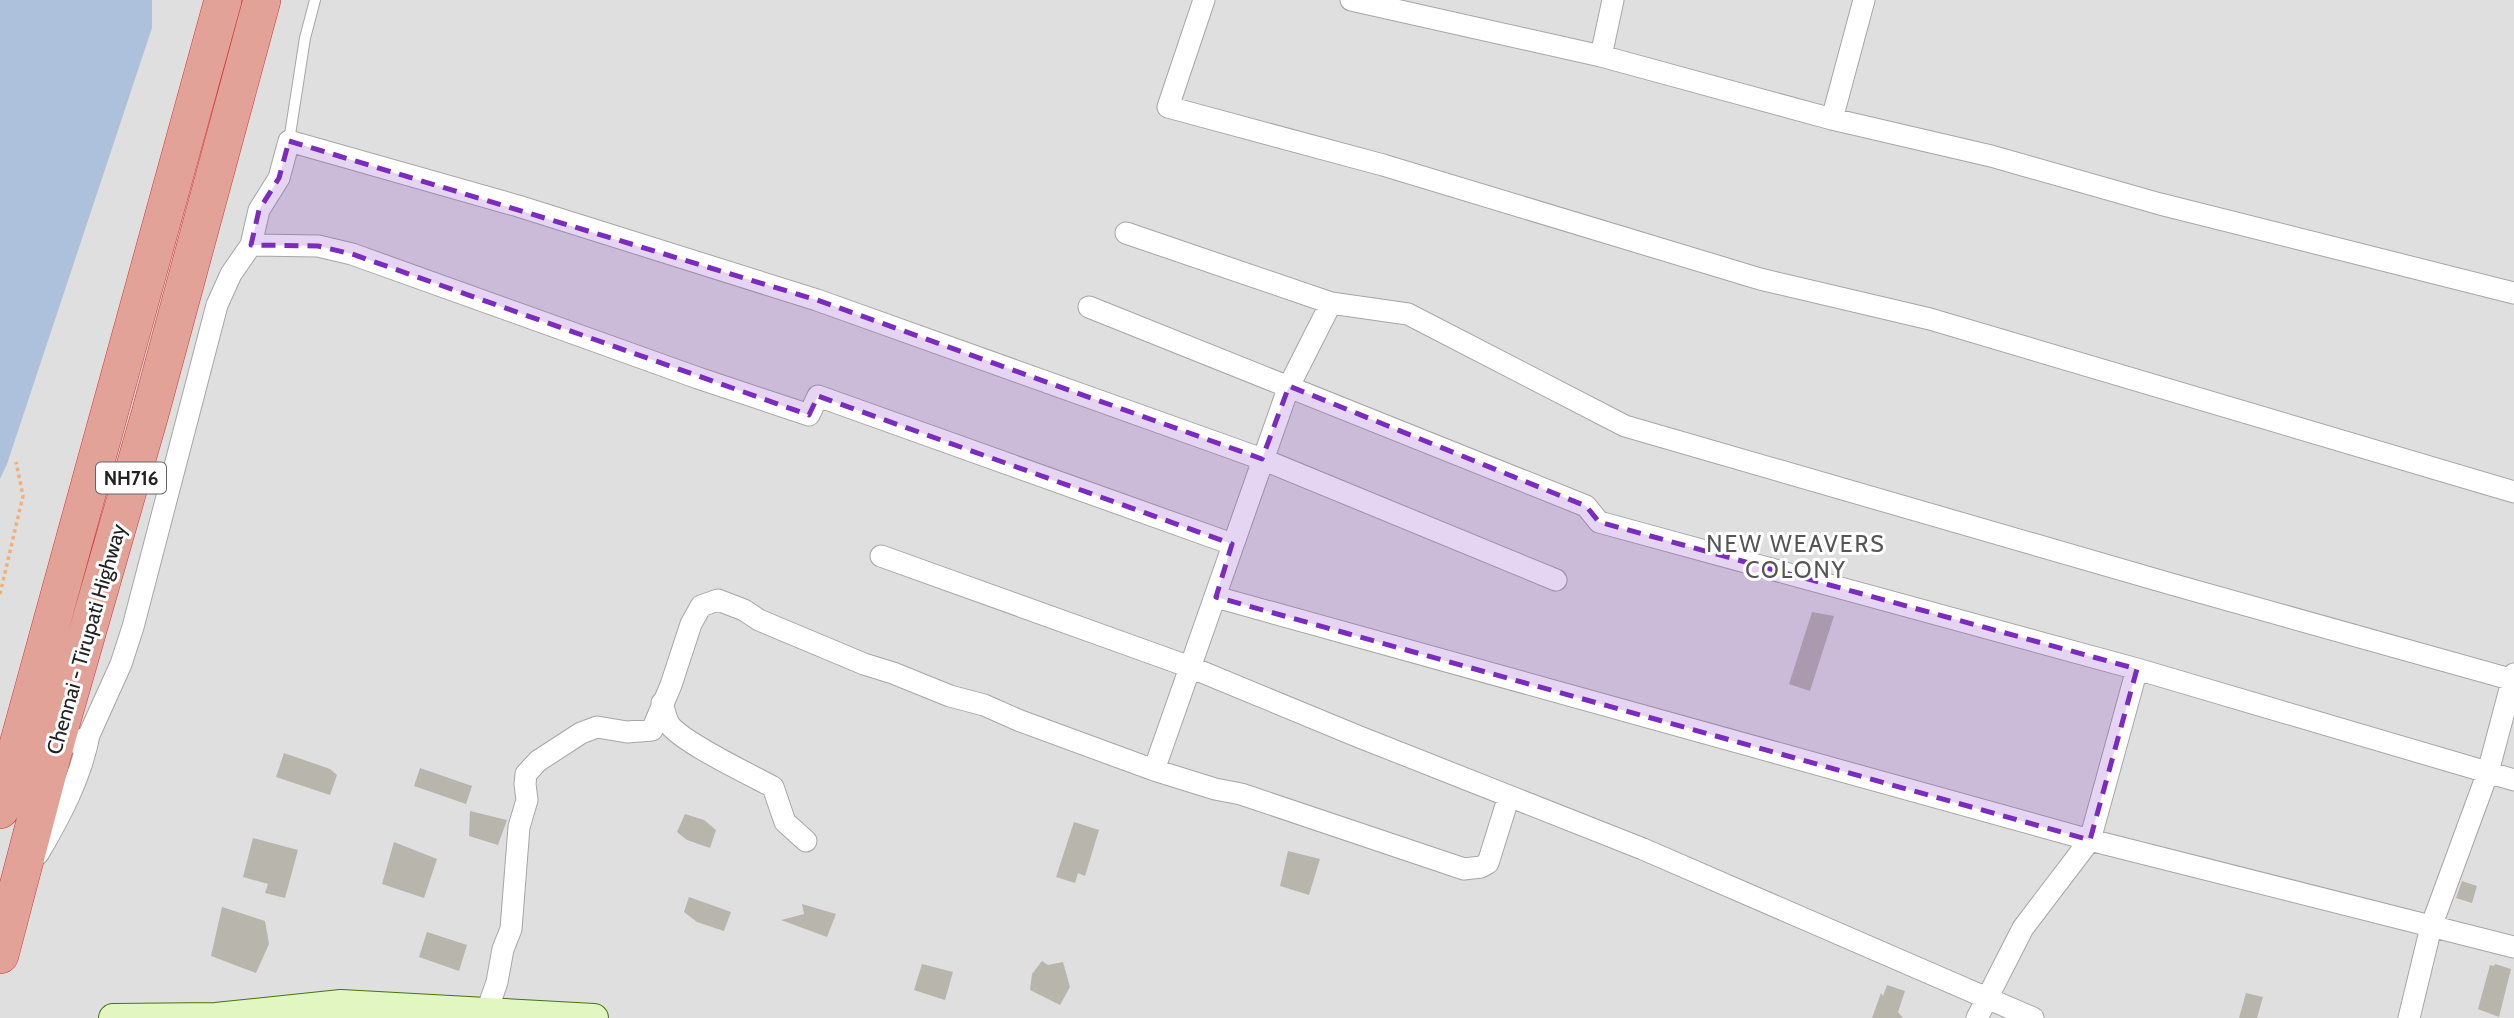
<svg xmlns="http://www.w3.org/2000/svg" width="2514" height="1018" font-family="Cabin,sans-serif">
	<style>
		.residential { fill: #e0dfdf }
		.water { fill: #adc1dc }
		.building { fill: #b7b5ac }
		.lines { fill: none; stroke-linecap: round; stroke-linejoin: round }
		.lane-casing { stroke: #a6a6a6; stroke-width: 12 }
		.street-casing { stroke: #a6a6a6; stroke-width: 23 }
		.secondary-casing { stroke: #46750c; stroke-width: 30 }
		.highway-casing { stroke: #d13435; stroke-width: 38 }
		.path { stroke: #f2af7a; stroke-width: 3.5; stroke-dasharray: 3.5 3.5; stroke-linecap: butt }
		.lane { stroke: #fff; stroke-width: 10 }
		.street { stroke: #fff; stroke-width: 21 }
		.secondary { stroke: #e2f6c2; stroke-width: 28 }
		.highway { stroke: #e3a297; stroke-width: 37 }
		.marked { fill: #7b2cbf; fill-opacity: 0.2; stroke: #7b2cbf; stroke-width: 5; stroke-dasharray: 14 9; stroke-linejoin: round }
		.labels { text-anchor: middle; dominant-baseline: central; stroke-width: 6; stroke-linejoin: round; paint-order: stroke }
		.shield { fill: #fff; stroke: #646464; stroke-width: 2 }
		.shield-label { font-size: 19px; font-weight: bold; fill: #222 }
		.street-label { font-size: 21px; fill: #222; stroke: #fff }
		.neighbourhood-label { font-size: 23px; letter-spacing: 2px; fill: #555; stroke: #fff }
	</style>
	<rect width="100%" height="100%" fill="#f1f1e9"/>
	<!-- residential -->
	<path class="residential" d="M 0,0 L 2514,0 L 2514,1018 L 0,1018 Z"/>
	<!-- water -->
	<path class="water" d="M 0,0 L 152,0 L 152,28 L 7,464 L 0,479 Z"/>
	<!-- building -->
	<path class="building" d="M 1812,612 L 1834,616 L 1810,691 L 1789,684 Z
		M 284,753 L 330,769 L 337,775 L 330,795 L 276,777 Z
		M 420,768 L 472,786 L 466,804 L 414,786 Z
		M 470,811 L 507,820 L 498,845 L 469,836 Z
		M 685,814 L 704,820 L 716,830 L 710,848 L 687,840 L 677,832 Z
		M 1074,822 L 1099,830 L 1085,876 L 1078,873 L 1075,883 L 1056,877 Z
		M 253,838 L 298,850 L 285,898 L 265,893 L 268,884 L 243,877 Z
		M 394,842 L 437,859 L 424,898 L 382,884 Z
		M 1288,851 L 1320,859 L 1309,895 L 1280,886 Z
		M 2462,881 L 2477,886 L 2472,903 L 2456,898 Z
		M 689,897 L 731,912 L 724,931 L 697,922 L 684,912 Z
		M 802,904 L 836,914 L 827,937 L 781,920 L 804,914 Z
		M 222,907 L 265,921 L 269,944 L 256,973 L 211,956 Z
		M 427,932 L 467,945 L 459,971 L 419,957 Z
		M 1042,961 L 1048,965 L 1063,962 L 1070,987 L 1060,1005 L 1030,990 L 1032,974 Z
		M 922,964 L 953,972 L 945,1000 L 914,990 Z
		M 2495,964 L 2511,969 L 2499,1017 L 2478,1009 L 2490,965 L 2494,966 Z
		M 1887,985 L 1905,991 L 1898,1012 L 1903,1018 L 1872,1018 L 1881,993 L 1883,996 Z
		M 2246,993 L 2263,997 L 2257,1018 L 2239,1018 Z"/>
	<g class="lines">
		<!-- lane casing -->
		<g class="lane-casing">
			<path id="lane" d="M 289,141 L 305,38 L 315,0"/>
		</g>
		<!-- street casing -->
		<g class="street-casing">
			<path id="street" d="M 1204,0 L 1168,107 L 1383,165 L 1760,279 L 1930,319 L 2514,492
				M 1351,0 L 1601,56 L 1832,119 L 1991,156 L 2160,204 L 2514,293
				M 1601,56 L 1613,0
				M 1832,119 L 1864,0
				M 1126,233 L 1331,303 L 1408,314 L 1625,426 L 2171,584 L 2513,680
				M 251,245 L 259,210 L 279,178 L 289,141 L 518,206 L 817,300 L 1262,459 L 1556,580
				M 1089,307 L 1586,506 L 1599,522 L 2137,669 L 2514,780
				M 881,556 L 1190,667 L 1357,736 L 1643,849 L 2033,1018
				M 1216,597 L 2090,840 L 2514,947
				M 662,703 C 664,709 666,719 669,724 C 681,742 751,775 773,787 L 785,822 L 806,841
				M 57,738 L 78,743 L 89,735 L 121,664 L 133,627 L 217,305 L 231,274 L 251,245 L 318,246 L 352,254 L 698,378 L 809,415 L 818,396 L 1232,544
				M 1154,770 L 1289,386 L 1331,303
				M 38,854 C 60,817 81,777 89,735
				M 481,1012 L 489,1005 L 497,982 L 503,949 L 511,929 L 519,827 L 527,800 L 525,784 L 526,774 L 538,761 L 581,733 L 597,727 L 627,732 L 652,730 L 671,685 L 691,624 L 701,606 L 718,600 L 744,610 L 759,620 L 864,664 L 893,673 L 950,696 L 984,705 L 1018,720 L 1154,770 L 1215,789 L 1241,794 L 1464,869 L 1481,867 L 1488,863 L 1509,796
				M 1977,1018 L 2023,928 L 2090,840 L 2137,669
				M 2409,1018 L 2431,927 L 2488,772 L 2514,674"/>
		</g>
		<!-- secondary casing -->
		<g class="secondary-casing">
			<path id="secondary" d="M 113,1018 L 216,1017 L 341,1004 L 594,1018"/>
		</g>
		<!-- highway casing -->
		<g class="highway-casing">
			<path id="highway" d="M 0,810 L 223,0
				M 0,955 L 57,738 L 150,414 L 262,0"/>
		</g>
		<!-- path -->
		<path class="path" d="M 0,594 L 23,496 L 16,462"/>
		<!-- lane -->
		<use href="#lane" class="lane"/>
		<!-- street -->
		<use href="#street" class="street"/>
		<!-- secondary -->
		<use href="#secondary" class="secondary"/>
		<!-- highway -->
		<use href="#highway" class="highway"/>
	</g>
	<!-- marked area -->
	<path class="marked" d="M 289,141 L 817,300 L 1262,459 L 1289,386 L 1586,506 L 1599,522 L 2137,669 L 2090,840 L 1216,597 L 1232,544 L 818,396 L 809,415 L 352,254 L 318,246 L 251,245 L 259,210 L 279,178 Z"/>
	<g class="labels">
		<!-- shield labels -->
		<rect class="shield" x="96" y="462.5" width="70" height="31" rx="5"/>
		<g class="shield-label">
			<text x="131" y="478">NH716</text>
		</g>
		<!-- street labels -->
		<g class="street-label">
			<text transform="translate(86 639) rotate(-74)">Chennai - Tirupati Highway</text>
		</g>
		<!-- neighbourhood labels -->
		<g class="neighbourhood-label">
			<text x="1796" y="544">NEW WEAVERS<tspan x="1796" dy="26">COLONY</tspan></text>
		</g>
	</g>
</svg>
